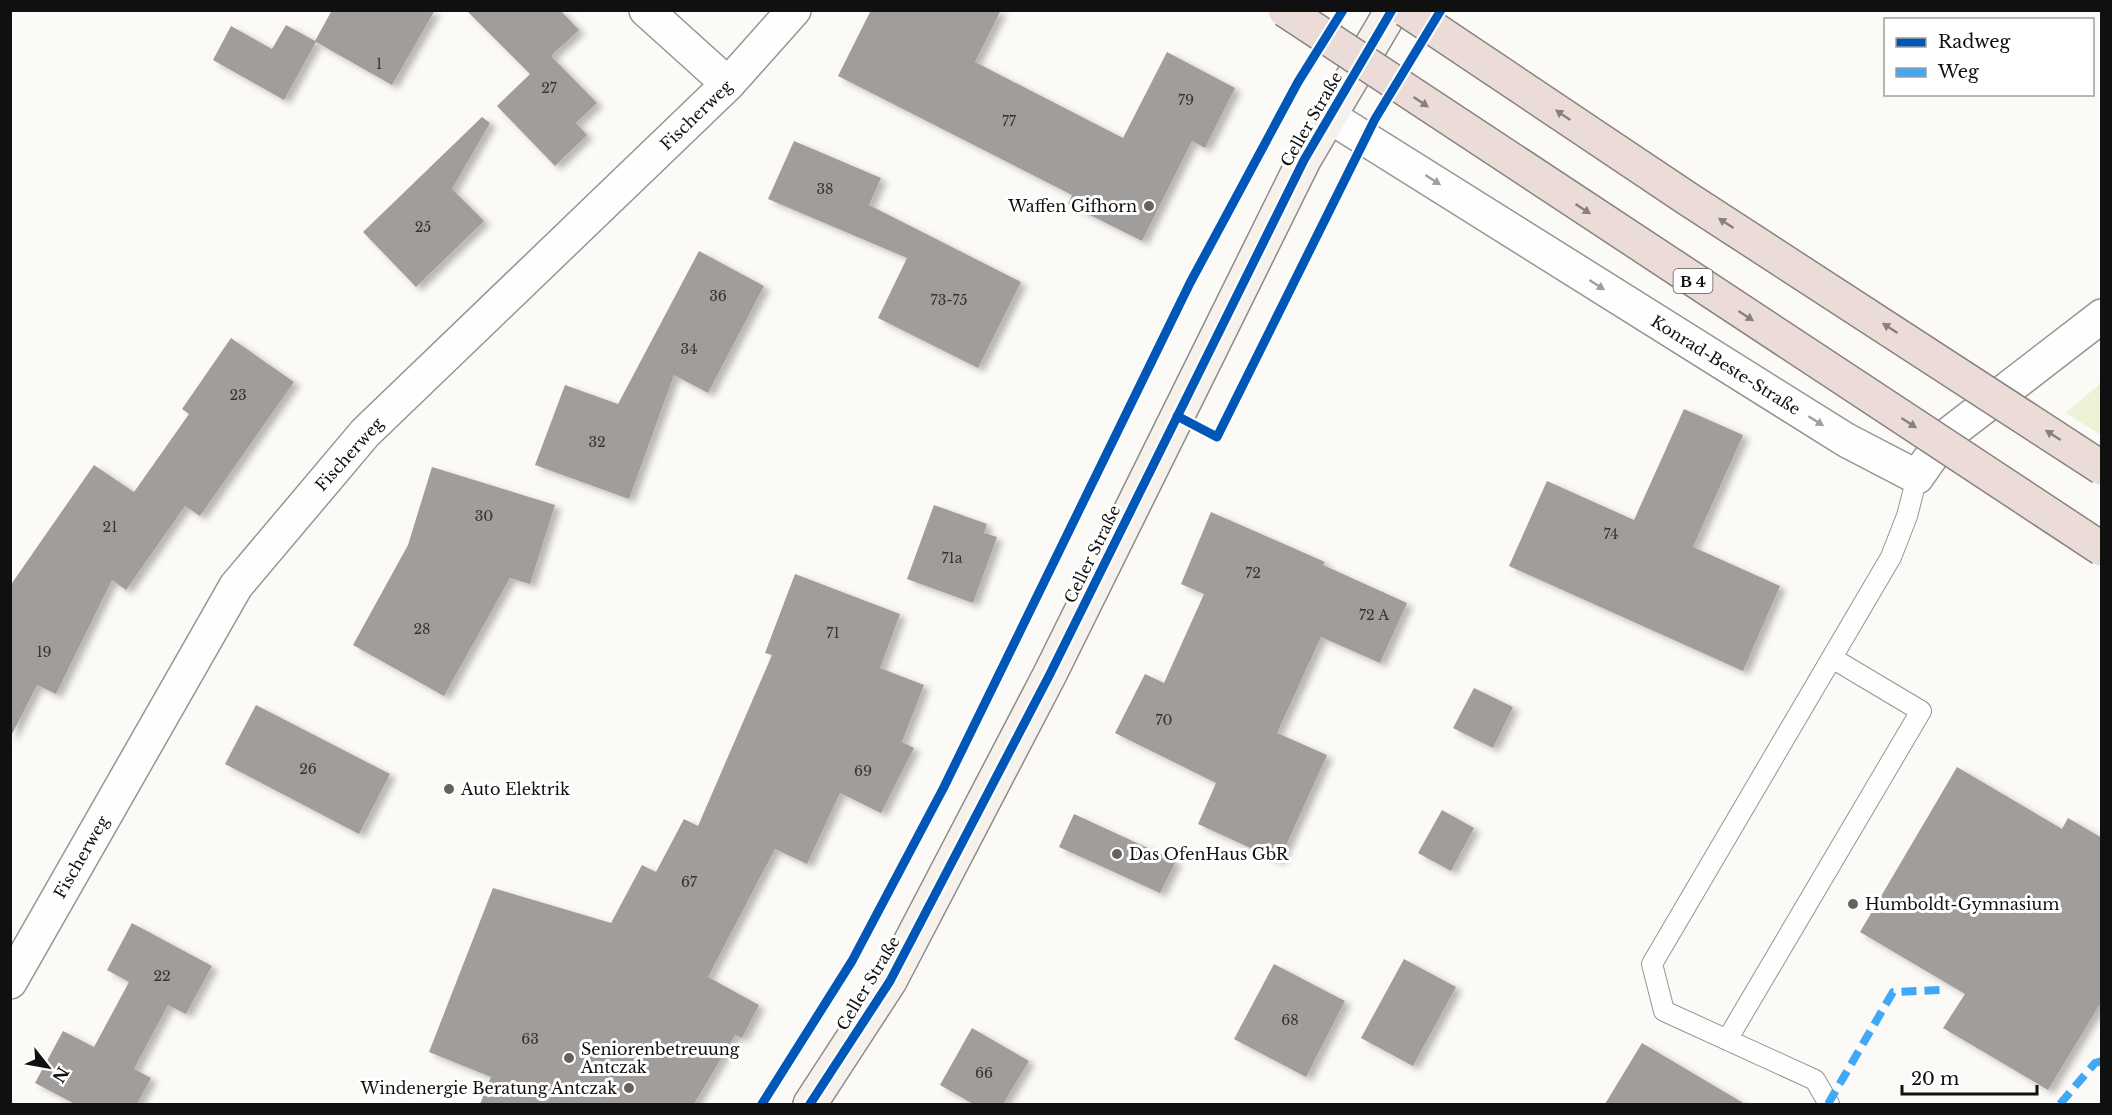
<svg xmlns="http://www.w3.org/2000/svg" width="2112" height="1115" font-family="'Libre Baskerville',serif">
	<style>
		.grass { fill: #ecf2d6 }
		.building { fill: #a09d9b; filter: url(#shadow) }
		.lines { fill: none; stroke-linecap: round; stroke-linejoin: round }
		.lane-casing { stroke: #969594; stroke-width: 22 }
		.street-casing { stroke: #969594; stroke-width: 36 }
		.secondary-casing { stroke: #8d8c8b; stroke-width: 36 }
		.lane { stroke: #fffefe; stroke-width: 20 }
		.street { stroke: #fffefe; stroke-width: 33 }
		.secondary { stroke: #f6f2eb; stroke-width: 33 }
		.highway-bridge-casing { stroke: #848381; stroke-width: 36; stroke-linecap: butt }
		.highway-bridge { stroke: #ebdcd7; stroke-width: 33 }
		.quiet { stroke: #3fa9f5; stroke-width: 8; stroke-dasharray: 15 8; stroke-linecap: butt }
		.cycleway-casing { stroke: #fff; stroke-width: 13 }
		.cycleway { stroke: #0057b8; stroke-width: 9 }
		.oneway { fill: #88807d }
		.oneway2 { fill: #9f9f9f }
		.poi-dot { fill: #636261; stroke: #fff; stroke-width: 2 }
		.labels { text-anchor: middle; dominant-baseline: central; stroke-width: 6; stroke-linejoin: round; paint-order: stroke }
		.number-label { font-size: 14px; fill: #343333 }
		.shield { fill: #fff; stroke: #585858; stroke-width: 1.5 }
		.shield-label { font-size: 15px; font-weight: bold; fill: #101010 }
		.street-label { font-size: 16px; fill: #101010; stroke: #fff }
		.poi-label { font-size: 16px; fill: #101010; stroke: #fff; text-anchor: start }
	</style>
	<defs>
		<filter id="shadow"><feDropShadow dx="6" dy="4" stdDeviation="3" flood-color="#0004"/></filter>
	</defs>
	<rect width="100%" height="100%" fill="#fcfaf7"/>
	<!-- grass -->
	<path class="grass" d="M 2101,383 L 2101,435 L 2066,413 Z"/>
	<!-- building -->
	<path class="building" d="M 332,10 L 435,10 L 392,85 L 316,42 L 284,100 L 213,60 L 231,26 L 272,49 L 286,25 L 315,41 Z
		M 466,10 L 560,10 L 579,30 L 551,56 L 597,103 L 576,123 L 587,135 L 555,166 L 497,106 L 530,74 Z
		M 871,10 L 1001,10 L 975,62 L 1123,138 L 1167,52 L 1235,88 L 1205,148 L 1192,141 L 1142,241 L 1068,204 L 1072,195 L 838,76 Z
		M 482,117 L 490,123 L 452,189 L 484,221 L 416,287 L 363,232 Z
		M 794,141 L 881,178 L 869,205 L 1021,282 L 978,368 L 878,318 L 907,258 L 768,199 Z
		M 699,251 L 764,286 L 708,393 L 674,375 L 629,499 L 535,465 L 565,385 L 618,404 Z
		M 231,338 L 294,382 L 200,516 L 185,506 L 126,590 L 112,580 L 56,694 L 37,685 L 10,738 L 10,586 L 94,465 L 134,492 L 189,414 L 182,409 Z
		M 1684,409 L 1743,435 L 1693,547 L 1780,586 L 1743,671 L 1509,566 L 1547,481 L 1634,520 Z
		M 432,467 L 555,505 L 530,584 L 510,578 L 444,696 L 353,645 L 408,545 Z
		M 934,505 L 987,524 L 984,533 L 997,537 L 973,603 L 907,579 Z
		M 1211,512 L 1325,562 L 1323,565 L 1407,603 L 1380,663 L 1321,637 L 1277,733 L 1327,755 L 1279,861 L 1198,824 L 1216,783 L 1115,733 L 1145,674 L 1164,683 L 1204,594 L 1181,584 Z
		M 795,574 L 900,614 L 880,668 L 924,685 L 902,742 L 914,748 L 881,813 L 840,793 L 807,864 L 775,849 L 708,977 L 759,1005 L 742,1038 L 735,1035 L 694,1104 L 480,1104 L 491,1077 L 429,1052 L 493,888 L 611,923 L 642,865 L 656,872 L 684,819 L 698,826 L 772,655 L 765,653 Z
		M 1474,688 L 1513,707 L 1493,748 L 1453,728 Z
		M 256,705 L 390,774 L 359,834 L 225,764 Z
		M 1957,767 L 2062,829 L 2068,818 L 2102,838 L 2102,1001 L 2048,1090 L 1943,1028 L 1965,994 L 1860,932 Z
		M 1442,810 L 1474,828 L 1451,871 L 1418,853 Z
		M 1074,814 L 1176,861 L 1160,893 L 1059,847 Z
		M 132,923 L 212,966 L 186,1014 L 168,1005 L 134,1069 L 151,1078 L 137,1104 L 75,1104 L 35,1083 L 63,1031 L 94,1047 L 129,982 L 107,970 Z
		M 1404,959 L 1456,987 L 1413,1066 L 1361,1038 Z
		M 1274,964 L 1345,1001 L 1306,1077 L 1234,1039 Z
		M 972,1028 L 1029,1061 L 1003,1104 L 973,1104 L 940,1085 Z
		M 1642,1043 L 1745,1104 L 1605,1104 Z"/>
	<g class="lines">
		<!-- lane casing -->
		<g class="lane-casing">
			<path id="lane" d="M 1727,1040 L 1921,711 L 1832,658
				M 1829,1104 L 1815,1080 L 1664,1011 L 1652,964 L 1891,557 L 1907,516 L 1917,477"/>
		</g>
		<!-- street casing -->
		<g class="street-casing">
			<path id="street" d="M 646,10 L 728,84
				M 1329,116 L 1846,440 L 1917,477 L 1945,437 L 2102,316
				M 10,982 L 236,586 L 365,433 L 728,84 L 794,10"/>
		</g>
		<!-- secondary casing -->
		<g class="secondary-casing">
			<path id="secondary" d="M 810,1104 L 890,981 L 1050,674 L 1304,160 L 1392,10"/>
		</g>
		<!-- lane -->
		<use href="#lane" class="lane"/>
		<!-- street -->
		<use href="#street" class="street"/>
		<!-- secondary -->
		<use href="#secondary" class="secondary"/>
		<!-- highway-bridge casing -->
		<g class="highway-bridge-casing">
			<path id="highway-bridge" d="M 1285,10 L 2102,549
				M 1406,10 L 1688,199 L 2102,468"/>
		</g>
		<!-- highway-bridge -->
		<use href="#highway-bridge" class="highway-bridge"/>
		<!-- quiet -->
		<path class="quiet" d="M 1828,1104 L 1893,992 L 1942,990
			M 2060,1104 L 2095,1063 L 2102,1061"/>
		<!-- cycleway casing -->
		<g class="cycleway-casing">
			<path id="cycleway" d="M 1177,416 L 1217,437 L 1375,119 L 1441,10
				M 762,1104 L 852,961 L 944,787 L 1190,283 L 1298,82 L 1343,10
				M 810,1104 L 890,981 L 1050,674 L 1304,160 L 1392,10"/>
		</g>
		<!-- cycleway -->
		<use href="#cycleway" class="cycleway"/>
	</g>
	<!-- one-way arrows -->
	<defs><path id="oneway-solid" d="M-6-.8H1V-3.2L6.5 0L1 3.2V.8H-6Z" transform="scale(1.5)"/></defs>
	<g class="oneway">
		<use href="#oneway-solid" transform="translate(1421 102) rotate(34)"/>
		<use href="#oneway-solid" transform="translate(1563 115) rotate(-146)"/>
		<use href="#oneway-solid" transform="translate(1583 209) rotate(33)"/>
		<use href="#oneway-solid" transform="translate(1726 223) rotate(-147)"/>
		<use href="#oneway-solid" transform="translate(1746 316) rotate(33)"/>
		<use href="#oneway-solid" transform="translate(1890 328) rotate(-147)"/>
		<use href="#oneway-solid" transform="translate(1909 423) rotate(33)"/>
		<use href="#oneway-solid" transform="translate(2053 435) rotate(-147)"/>
	</g>
	<g class="oneway2">
		<use href="#oneway-solid" transform="translate(1433 180) rotate(33)"/>
		<use href="#oneway-solid" transform="translate(1597 285) rotate(33)"/>
		<use href="#oneway-solid" transform="translate(1816 421) rotate(32)"/>
	</g>
	<!-- markers -->
	<g class="poi-dot">
		<circle cx="1149" cy="206" r="6"/>
		<circle cx="449" cy="789" r="6"/>
		<circle cx="1117" cy="854" r="6"/>
		<circle cx="1853" cy="904" r="6"/>
		<circle cx="569" cy="1058" r="6"/>
		<circle cx="629" cy="1088" r="6"/>
	</g>
	<g class="labels">
		<!-- number labels -->
		<g class="number-label">
			<text x="379" y="64">1</text>
			<text x="549" y="88">27</text>
			<text x="1186" y="100">79</text>
			<text x="1009" y="121">77</text>
			<text x="825" y="189">38</text>
			<text x="423" y="227">25</text>
			<text x="718" y="296">36</text>
			<text x="949" y="300">73-75</text>
			<text x="689" y="349">34</text>
			<text x="238" y="395">23</text>
			<text x="597" y="442">32</text>
			<text x="484" y="516">30</text>
			<text x="110" y="527">21</text>
			<text x="1611" y="534">74</text>
			<text x="952" y="558">71a</text>
			<text x="1253" y="573">72</text>
			<text x="1374" y="615">72 A</text>
			<text x="422" y="629">28</text>
			<text x="833" y="633">71</text>
			<text x="44" y="652">19</text>
			<text x="1164" y="720">70</text>
			<text x="308" y="769">26</text>
			<text x="863" y="771">69</text>
			<text x="689" y="882">67</text>
			<text x="162" y="976">22</text>
			<text x="1290" y="1020">68</text>
			<text x="530" y="1039">63</text>
			<text x="984" y="1073">66</text>
		</g>
		<!-- shield labels -->
		<rect class="shield" x="1673.5" y="269" width="39" height="24" rx="4.5"/>
		<g class="shield-label">
			<text x="1693" y="281">B 4</text>
		</g>
		<!-- street labels -->
		<g class="street-label">
			<text transform="translate(696 115) rotate(-44)">Fischerweg</text>
			<text transform="translate(1311 119) rotate(-60)">Celler Straße</text>
			<text transform="translate(1726 365) rotate(32)">Konrad-Beste-Straße</text>
			<text transform="translate(349 454) rotate(-48)">Fischerweg</text>
			<text transform="translate(1092 554) rotate(-64)">Celler Straße</text>
			<text transform="translate(81 857) rotate(-60)">Fischerweg</text>
			<text transform="translate(868 983) rotate(-59)">Celler Straße</text>
		</g>
		<!-- poi labels -->
		<g class="poi-label">
			<text x="1137" y="206" text-anchor="end">Waffen Gifhorn</text>
			<text x="461" y="789">Auto Elektrik</text>
			<text x="1129" y="854">Das OfenHaus GbR</text>
			<text x="1865" y="904">Humboldt-Gymnasium</text>
			<text x="581" y="1049">Seniorenbetreuung<tspan x="581" dy="18">Antczak</tspan></text>
			<text x="617" y="1088" text-anchor="end">Windenergie Beratung Antczak</text>
		</g>
	</g>
	<!-- border -->
	<rect width="2112" height="1115" fill="none" stroke="#101010" stroke-width="24"/>
	<!-- legend -->
	<rect x="1884" y="18" width="210" height="78" fill="#ffffff" stroke="#9f9f9f" stroke-width="1.5"/>
	<rect x="1896" y="38" width="30" height="9" fill="#0057b8" stroke="#9f9f9f" stroke-width="1.5"/>
	<text x="1938" y="48" font-size="18" fill="#101010">Radweg</text>
	<rect x="1896" y="68" width="30" height="9" fill="#3fa9f5" stroke="#9f9f9f" stroke-width="1.5"/>
	<text x="1938" y="78" font-size="18" fill="#101010">Weg</text>
	<!-- north arrow -->
	<g transform="translate(48 1067) rotate(121)" stroke="#ffffff" stroke-width="4.5" paint-order="stroke">
	<path d="M0-4.5L10 22L0 15L-10 22Z" fill="#101010"/>
	<text y="-9" font-size="16" font-weight="bold" text-anchor="middle" fill="#101010">N</text>
	</g>
	<!-- scale -->
	<path d="M1902 1085v9h135v-9" fill="none" stroke="#101010" stroke-width="3"/>
	<text x="1911" y="1085" font-size="18" fill="#101010" stroke="#ffffff" stroke-width="4.5" paint-order="stroke">20 m</text>
</svg>
